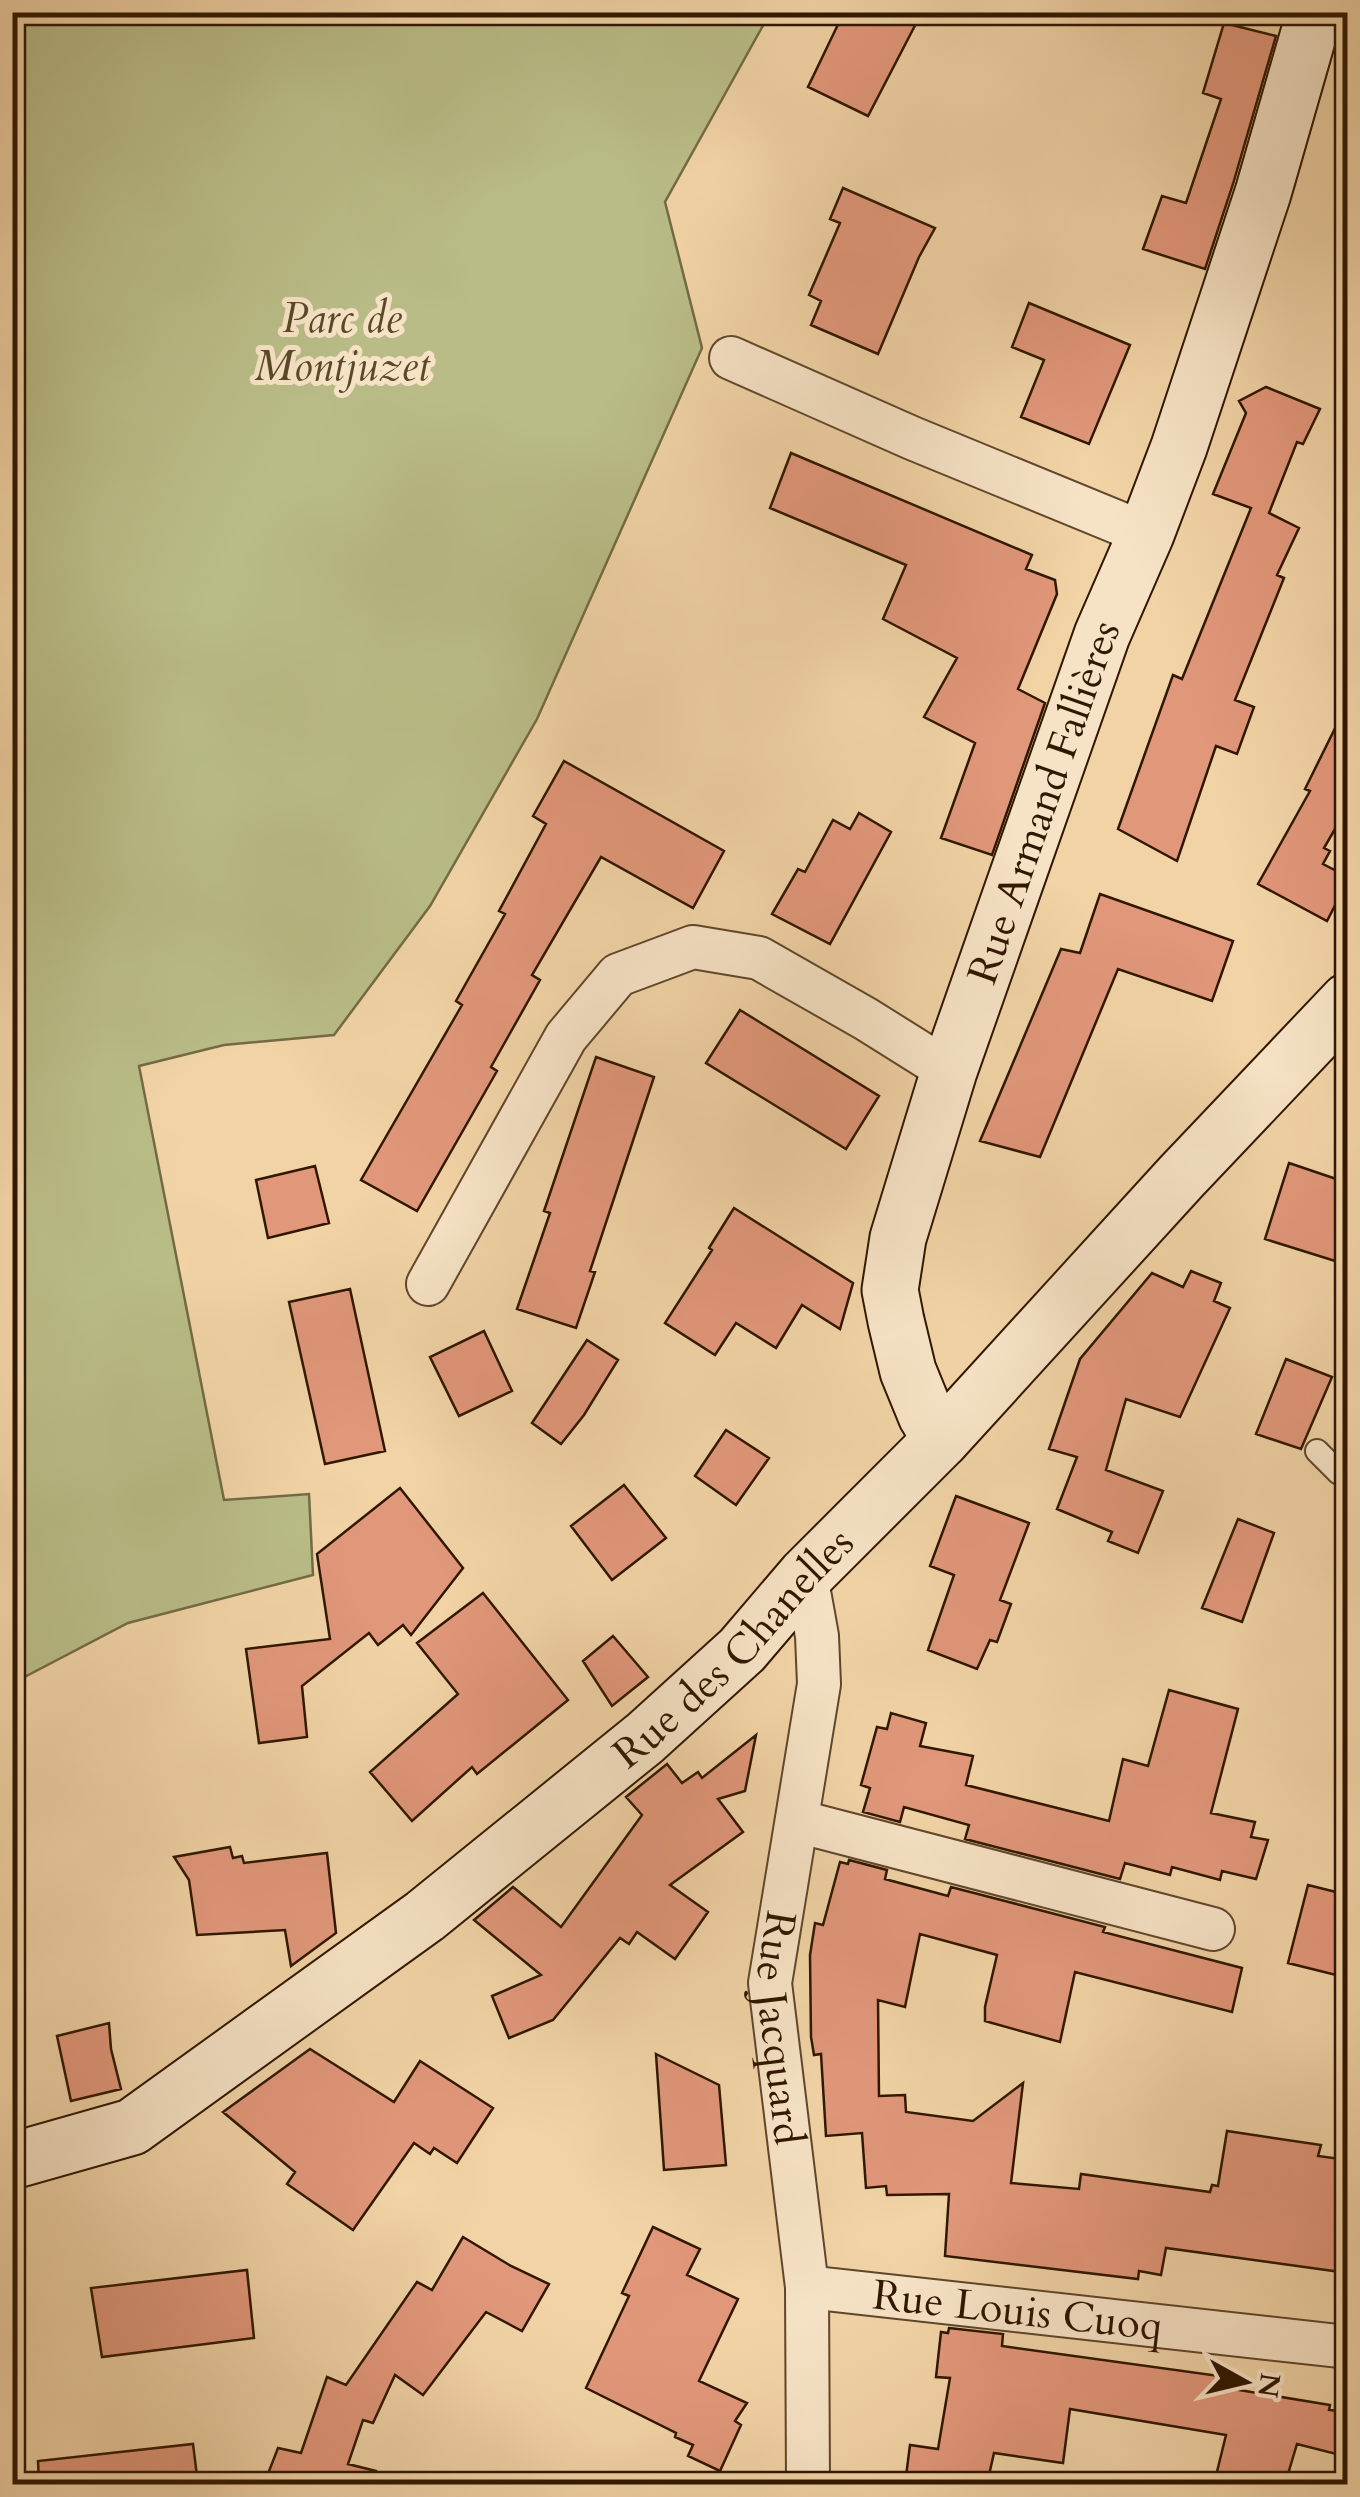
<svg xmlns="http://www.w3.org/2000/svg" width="1360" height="2497" font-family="Cardo,serif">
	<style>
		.green { fill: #b9bc87; stroke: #746a44; stroke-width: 2.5 }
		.building { fill: #e1977a; stroke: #301700; stroke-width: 2.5 }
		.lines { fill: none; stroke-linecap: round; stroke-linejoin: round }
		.lane-casing { stroke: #60462a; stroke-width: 26 }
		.street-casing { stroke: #60462a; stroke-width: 46 }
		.secondary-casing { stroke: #301700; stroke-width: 59 }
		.lane { stroke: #f6e2c5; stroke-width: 22 }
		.street { stroke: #f6e2c5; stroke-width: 42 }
		.secondary { stroke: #f6e2c5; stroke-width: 55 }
		.labels { text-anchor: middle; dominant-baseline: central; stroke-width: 10; stroke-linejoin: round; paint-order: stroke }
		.park-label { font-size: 42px; font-style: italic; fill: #594928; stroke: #f6e2c5 }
		.street-label { font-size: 42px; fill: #301700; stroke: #f6e2c5 }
	</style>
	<rect width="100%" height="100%" fill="#f1d3a6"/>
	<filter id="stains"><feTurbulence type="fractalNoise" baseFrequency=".002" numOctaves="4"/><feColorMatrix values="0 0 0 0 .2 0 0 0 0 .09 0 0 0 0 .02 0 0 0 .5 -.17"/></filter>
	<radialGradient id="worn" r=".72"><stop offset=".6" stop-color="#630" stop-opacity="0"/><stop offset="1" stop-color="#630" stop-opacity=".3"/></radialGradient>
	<!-- green -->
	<path class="green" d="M 13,12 L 770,13 L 665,202 L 702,348 L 537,719 L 430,906 L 334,1035 L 224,1045 L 139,1066 L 224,1500 L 309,1494 L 313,1575 L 128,1623 L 13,1683 Z"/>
	<!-- building -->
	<path class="building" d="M 844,12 L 922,12 L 868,116 L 808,87 Z
		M 1224,23 L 1276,36 L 1233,184 L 1205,269 L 1143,249 L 1162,196 L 1186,203 L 1221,99 L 1203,93 Z
		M 843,188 L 935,228 L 919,257 L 878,354 L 811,325 L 821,301 L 809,295 L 840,223 L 830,219 Z
		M 1029,303 L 1130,345 L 1089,444 L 1021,417 L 1044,360 L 1012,347 Z
		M 1266,387 L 1320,409 L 1303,444 L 1297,442 L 1269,513 L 1299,528 L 1277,575 L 1284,578 L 1235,700 L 1254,707 L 1237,754 L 1216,746 L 1177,861 L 1118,829 L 1173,675 L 1182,679 L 1251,508 L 1213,494 L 1246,413 L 1239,401 Z
		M 791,453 L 1032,555 L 1026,569 L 1055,580 L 1057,594 L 1018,689 L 1045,703 L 992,855 L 941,838 L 975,743 L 924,717 L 957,658 L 883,619 L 906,565 L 770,508 Z
		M 1348,702 L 1348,811 L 1346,810 L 1324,848 L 1330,851 L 1323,864 L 1348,877 L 1348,880 L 1327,921 L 1258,884 L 1310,791 L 1305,789 Z
		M 564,761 L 724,851 L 693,908 L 601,857 L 532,975 L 540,980 L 491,1067 L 497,1071 L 417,1211 L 361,1180 L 462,1005 L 456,1001 L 505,914 L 499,911 L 546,824 L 533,816 Z
		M 859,813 L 891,832 L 830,944 L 772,914 L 798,869 L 805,872 L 833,820 L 850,829 Z
		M 1100,894 L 1233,941 L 1212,1001 L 1118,969 L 1040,1157 L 980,1141 L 1061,949 L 1080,953 Z
		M 740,1010 L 879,1096 L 846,1149 L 706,1063 Z
		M 596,1057 L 654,1077 L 590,1271 L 595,1272 L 576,1328 L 517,1309 L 550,1213 L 544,1211 Z
		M 1289,1163 L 1348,1183 L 1348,1265 L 1265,1239 Z
		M 315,1166 L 329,1223 L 268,1238 L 256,1180 Z
		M 734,1208 L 853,1283 L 840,1329 L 802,1305 L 776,1348 L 736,1323 L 715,1355 L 665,1323 L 712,1250 L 709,1248 Z
		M 1191,1271 L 1221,1283 L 1214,1301 L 1230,1308 L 1180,1417 L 1126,1399 L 1106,1470 L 1163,1491 L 1138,1553 L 1108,1541 L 1112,1532 L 1057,1509 L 1077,1457 L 1049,1449 L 1080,1359 L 1152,1273 L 1183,1287 Z
		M 350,1289 L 385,1451 L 325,1464 L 289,1302 Z
		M 484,1331 L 512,1391 L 459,1416 L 430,1357 Z
		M 587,1340 L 618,1360 L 584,1415 L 561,1444 L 532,1423 Z
		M 1286,1359 L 1332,1377 L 1301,1449 L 1256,1434 Z
		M 726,1430 L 769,1458 L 736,1505 L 695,1476 Z
		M 624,1485 L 666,1538 L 612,1580 L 571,1526 Z
		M 400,1488 L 463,1568 L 411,1635 L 403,1625 L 378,1645 L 369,1633 L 302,1686 L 307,1737 L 259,1743 L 246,1649 L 330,1639 L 317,1554 Z
		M 956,1496 L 1029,1523 L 1000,1600 L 1011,1604 L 997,1642 L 990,1640 L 977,1669 L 928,1650 L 954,1575 L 930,1566 Z
		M 1238,1519 L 1274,1533 L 1242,1622 L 1202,1608 Z
		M 483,1593 L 568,1700 L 477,1774 L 472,1767 L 412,1821 L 370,1772 L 458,1694 L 417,1643 Z
		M 613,1636 L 648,1677 L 612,1706 L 583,1661 Z
		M 1169,1690 L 1238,1709 L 1211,1813 L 1255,1822 L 1251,1837 L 1268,1840 L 1256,1879 L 1222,1871 L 1220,1880 L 1172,1867 L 1170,1875 L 1125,1863 L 1120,1879 L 965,1839 L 969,1825 L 904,1807 L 900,1822 L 863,1812 L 870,1788 L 861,1785 L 877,1727 L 887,1729 L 891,1713 L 926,1723 L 920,1746 L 973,1756 L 966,1785 L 1109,1821 L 1123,1759 L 1148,1766 Z
		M 756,1735 L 745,1791 L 718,1799 L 743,1832 L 670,1885 L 708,1912 L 675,1959 L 637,1932 L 629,1944 L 620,1938 L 553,2020 L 509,2038 L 492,1996 L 541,1975 L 474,1920 L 513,1887 L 561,1927 L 642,1815 L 626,1797 L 667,1764 L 682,1783 L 698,1772 L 702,1778 Z
		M 230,1847 L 233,1858 L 242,1856 L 244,1863 L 327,1853 L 336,1933 L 291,1966 L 285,1930 L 197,1935 L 189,1880 L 174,1857 Z
		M 849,1860 L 887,1870 L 885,1879 L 948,1896 L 951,1887 L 1105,1927 L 1103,1932 L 1242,1968 L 1232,2012 L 1075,1972 L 1060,2042 L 985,2021 L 985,2007 L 997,1955 L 920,1934 L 905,2007 L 878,2000 L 879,2096 L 905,2095 L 906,2112 L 973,2121 L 1023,2083 L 1011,2183 L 1079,2189 L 1081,2174 L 1210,2192 L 1212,2185 L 1218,2186 L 1227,2131 L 1321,2145 L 1318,2156 L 1348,2160 L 1348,2273 L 1166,2248 L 1161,2275 L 1139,2271 L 1138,2279 L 945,2256 L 949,2194 L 887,2195 L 886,2186 L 866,2188 L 862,2133 L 826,2136 L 821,2054 L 814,2055 L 811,2037 L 810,1955 L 815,1923 L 823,1925 L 840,1862 L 848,1864 Z
		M 1308,1885 L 1348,1895 L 1348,1978 L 1288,1963 Z
		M 109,2023 L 111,2049 L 121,2089 L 71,2101 L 57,2036 Z
		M 310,2049 L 394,2102 L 420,2061 L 493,2108 L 457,2163 L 434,2148 L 430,2154 L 414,2143 L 353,2230 L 287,2184 L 295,2172 L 223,2112 Z
		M 656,2054 L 719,2085 L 726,2165 L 664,2170 Z
		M 653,2227 L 700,2249 L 687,2275 L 738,2299 L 699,2381 L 747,2403 L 735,2421 L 741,2425 L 720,2471 L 688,2456 L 693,2445 L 675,2437 L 676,2433 L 586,2388 L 629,2296 L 622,2293 Z
		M 463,2237 L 511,2266 L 549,2284 L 522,2331 L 486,2312 L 423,2395 L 395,2375 L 373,2423 L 363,2420 L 348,2464 L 376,2471 L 374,2484 L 264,2484 L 278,2448 L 301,2453 L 327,2377 L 346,2385 L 417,2282 L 432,2290 Z
		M 247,2270 L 254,2338 L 102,2357 L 91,2288 Z
		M 949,2328 L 1003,2334 L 1002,2346 L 1241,2379 L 1239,2390 L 1330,2405 L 1329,2410 L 1348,2412 L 1348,2457 L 1297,2444 L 1285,2484 L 1214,2484 L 1226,2435 L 1070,2409 L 1063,2463 L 994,2453 L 987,2484 L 905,2484 L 910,2445 L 938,2449 L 950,2378 L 936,2377 L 941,2332 L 948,2333 Z
		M 193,2444 L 198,2484 L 39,2484 L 38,2461 Z"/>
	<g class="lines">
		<!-- lane casing -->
		<g class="lane-casing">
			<path id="lane" d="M 1317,1451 L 1339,1473 L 1348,1476"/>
		</g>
		<!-- street casing -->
		<g class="street-casing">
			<g id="street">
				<path d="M 731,358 L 912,438 L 1146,534"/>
				<path d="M 428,1284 L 566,1037 L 618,975 L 693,947 L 759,958 L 866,1019 L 949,1071"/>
				<path id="s1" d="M 806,1575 L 817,1636 L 819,1684 L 770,1983 L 807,2287 L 808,2484"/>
				<path d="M 797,1821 L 1213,1929"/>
				<path id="s2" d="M 807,2287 L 1348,2347"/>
			</g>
		</g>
		<!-- secondary casing -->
		<g class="secondary-casing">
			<g id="secondary">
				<path id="s3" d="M 941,1440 L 926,1415 L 908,1371 L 896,1321 L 890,1290 L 898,1238 L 949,1071 L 1102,635 L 1146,534 L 1179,447 L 1263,193 L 1315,12"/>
				<path id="s4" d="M 12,2161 L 132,2127 L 425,1916 L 645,1738 L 742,1650 L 806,1575 L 941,1440 L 1181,1177 L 1348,1001"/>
			</g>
		</g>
		<!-- lane -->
		<use href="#lane" class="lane"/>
		<!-- street -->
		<use href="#street" class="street"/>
		<!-- secondary -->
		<use href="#secondary" class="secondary"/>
	</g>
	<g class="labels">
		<!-- park labels -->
		<g class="park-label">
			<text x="342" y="318">Parc de<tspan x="342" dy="48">Montjuzet</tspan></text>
		</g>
		<!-- street labels -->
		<g class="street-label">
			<text stroke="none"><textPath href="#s3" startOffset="672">Rue Armand Fallières</textPath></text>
			<text stroke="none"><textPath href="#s4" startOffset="895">Rue des Chanelles</textPath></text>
			<text stroke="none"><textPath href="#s1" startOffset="458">Rue Jacquard</textPath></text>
			<text stroke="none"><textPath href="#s2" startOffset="212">Rue Louis Cuoq</textPath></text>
		</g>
	</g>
	<!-- margin -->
	<rect width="1360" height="2497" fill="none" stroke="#f1d3a6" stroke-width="50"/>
	<rect x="15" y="15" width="1330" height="2467" fill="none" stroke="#301700" stroke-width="5"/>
	<rect x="25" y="25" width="1310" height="2447" fill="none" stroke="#301700" stroke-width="2.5"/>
	<!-- north arrow -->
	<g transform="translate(1245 2382) rotate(98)" stroke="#f6e2c5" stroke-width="8" paint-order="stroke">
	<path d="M0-8L18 38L0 25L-18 38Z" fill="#301700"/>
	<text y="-15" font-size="28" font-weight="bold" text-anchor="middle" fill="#301700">N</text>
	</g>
	<rect width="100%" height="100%" filter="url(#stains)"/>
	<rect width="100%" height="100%" fill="url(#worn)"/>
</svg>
